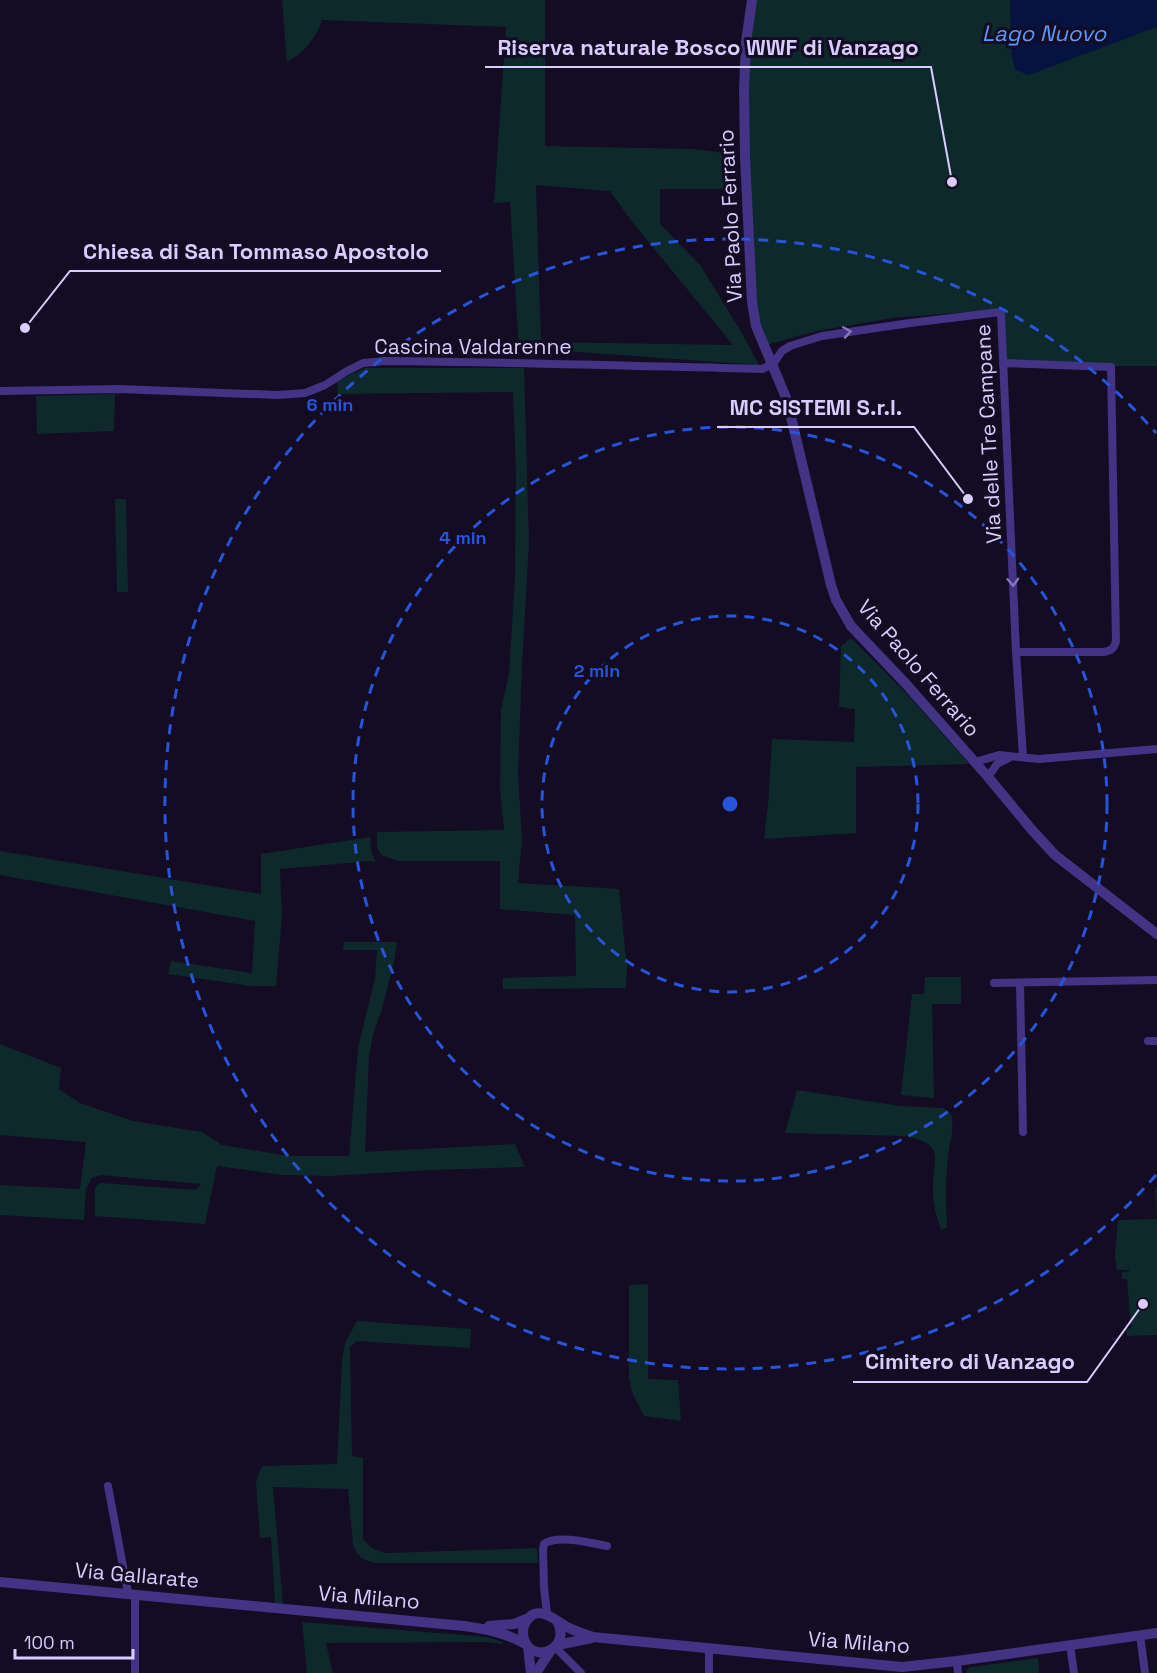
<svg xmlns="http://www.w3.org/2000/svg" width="1157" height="1673" font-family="'Space Grotesk',sans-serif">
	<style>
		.green { fill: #0e292c; fill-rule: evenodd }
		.water { fill: #061340 }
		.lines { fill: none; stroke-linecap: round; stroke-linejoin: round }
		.minor { stroke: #423384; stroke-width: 8 }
		.tertiary { stroke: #423384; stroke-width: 10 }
		.oneway { stroke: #8678bb }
		.ring { fill: none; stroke: #2654da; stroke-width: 3; stroke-dasharray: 10 8 }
		.labels { text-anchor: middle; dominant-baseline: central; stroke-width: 6; stroke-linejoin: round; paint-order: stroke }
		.street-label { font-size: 21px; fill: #daccff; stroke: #130c22 }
		.water-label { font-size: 22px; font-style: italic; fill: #5a9aff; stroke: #130c22 }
		.centre { fill: #2654da; stroke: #130c22; stroke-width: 3 }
		.ring-label { font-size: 18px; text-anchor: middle; font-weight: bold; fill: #2654da; stroke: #130c22; stroke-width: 6; stroke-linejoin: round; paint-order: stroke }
		.leader { fill: none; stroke: #daccff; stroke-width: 2 }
		.callout-dot { fill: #daccff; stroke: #130c22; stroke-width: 2 }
		.callout-label { font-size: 22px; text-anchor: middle; font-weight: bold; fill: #daccff; stroke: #130c22; stroke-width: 6; stroke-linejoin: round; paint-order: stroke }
	</style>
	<rect width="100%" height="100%" fill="#130c22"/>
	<!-- green -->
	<path class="green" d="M 282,0 L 545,0 L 545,146 L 693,149 L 734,154 L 738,189 L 660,189 L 660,224 L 701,266 L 743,335 L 759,365 L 536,349 L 519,351 L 510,202 L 494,203 L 506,27 L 322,20 C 316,38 304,53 287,62 ZM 536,185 L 610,191 L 633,223 L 733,345 L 541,342 Z
		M 752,0 L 1157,0 L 1157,366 L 1096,366 L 1004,362 L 1003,309 L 893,318 L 817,331 L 762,346 L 755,327 L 745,154 Z
		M 365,368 L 524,368 L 529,543 L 522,665 L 518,773 L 522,840 L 518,883 L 619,889 L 627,967 L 626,988 L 503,989 L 503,978 L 576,976 L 575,915 L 500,909 L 500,861 L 398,861 L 381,855 L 377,847 L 377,832 L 504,830 L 500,788 L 501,710 L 509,674 L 515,578 L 516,474 L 513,392 L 338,394 L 337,381 Z
		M 115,394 L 114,431 L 37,434 L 36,396 Z
		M 115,499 L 126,499 L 128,592 L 117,592 Z
		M 851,638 L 911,698 L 969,764 L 856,767 L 856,833 L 764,839 L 768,806 L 772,739 L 854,742 L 855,709 L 839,707 L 841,646 Z
		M 370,837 L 371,851 L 376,862 L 370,861 L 280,869 L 282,916 L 276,986 L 251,986 L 168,974 L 171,961 L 252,973 L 255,921 L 0,875 L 0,851 L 261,894 L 261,854 Z
		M 344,942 L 397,942 L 395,957 L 382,1009 L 373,1035 L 369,1057 L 365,1152 L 515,1144 L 525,1167 L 432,1170 L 329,1176 L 283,1175 L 217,1166 L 205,1224 L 95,1216 L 95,1189 L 97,1185 L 101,1183 L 196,1190 L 201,1184 L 100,1175 L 92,1178 L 86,1189 L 84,1220 L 0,1215 L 0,1185 L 80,1189 L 86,1142 L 0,1135 L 0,1044 L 61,1068 L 59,1089 L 80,1103 L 133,1121 L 202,1132 L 222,1145 L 288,1156 L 349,1156 L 358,1048 L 375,978 L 377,950 L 343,950 Z
		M 925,977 L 961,977 L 961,1004 L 932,1004 L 934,1098 L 901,1095 L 912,994 L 924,994 Z
		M 797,1090 L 900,1106 L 942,1108 C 947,1110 950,1111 952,1117 C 954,1132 949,1144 948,1158 C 945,1183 946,1203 947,1228 L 941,1229 C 936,1215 932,1202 933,1187 C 933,1154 946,1145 904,1136 L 785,1133 Z
		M 1155,1187 L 1157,1187 L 1157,1335 L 1127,1336 L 1126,1329 L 1131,1328 L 1127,1279 L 1122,1279 L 1122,1272 L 1130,1271 L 1129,1270 L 1117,1270 L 1115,1256 L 1118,1220 L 1157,1219 Z
		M 648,1284 L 648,1379 L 678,1380 L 681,1421 L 644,1416 L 633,1395 L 629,1379 L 629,1285 Z
		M 357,1321 L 471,1329 L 470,1348 L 357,1341 L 350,1347 L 352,1456 L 363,1458 L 363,1539 C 370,1548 376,1551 387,1553 L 537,1548 L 538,1563 L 375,1563 C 362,1559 358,1558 353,1545 L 348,1489 L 273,1487 L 283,1604 L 275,1603 L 271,1537 L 260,1538 L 256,1481 L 262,1466 L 337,1464 L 342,1361 L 345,1343 Z
		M 302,1622 L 487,1637 L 503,1642 L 503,1644 L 487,1642 L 326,1643 L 333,1673 L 307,1673 Z
		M 1038,1658 L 1039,1673 L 966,1673 L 967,1669 L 971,1667 Z"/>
	<!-- water -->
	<path class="water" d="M 1010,0 L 1157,0 L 1157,27 L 1029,75 L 1015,70 L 1011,51 Z"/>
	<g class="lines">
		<!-- minor -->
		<path class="minor" d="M 1003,363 L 1111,367 L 1116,641 C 1114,649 1111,651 1103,652 L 1016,652
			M 0,391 L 119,389 L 278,395 L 305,393 L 325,385 L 347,371 L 363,363 L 385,361 C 510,362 636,366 762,369 L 773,364 L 782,351 L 790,346 L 822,336 L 910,323 L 1000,312 L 1001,314 L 1016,652 L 1023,757
			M 975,762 L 999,755 L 1039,759 L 1157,749
			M 988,777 L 997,764 L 1009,758
			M 994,983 L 1157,980
			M 1020,983 L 1023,1132
			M 1148,1041 L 1157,1041
			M 108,1486 L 128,1593
			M 135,1594 L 135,1673
			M 547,1614 L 544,1587 L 543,1549 L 544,1544 C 557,1534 591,1543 607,1546
			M 1140,1635 L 1145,1673
			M 1070,1645 L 1074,1673
			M 555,1647 L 581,1673
			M 709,1649 L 709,1673
			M 957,1661 L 958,1673"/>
		<!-- tertiary -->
		<path class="tertiary" d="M 752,0 L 746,42 L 744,89 L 745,157 L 752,302 L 756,326 L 787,400 L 831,585 L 836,600 L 851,626 L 907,685 L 988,777 L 1032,830 L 1055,855 L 1157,934
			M 0,1582 L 464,1626 C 486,1629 507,1633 527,1645
			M 557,1621 C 571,1645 540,1664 526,1644 C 523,1638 522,1632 524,1626 C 534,1601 554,1619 567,1627 C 575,1631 584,1634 593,1637 L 902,1667 L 957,1661 L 1157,1633
			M 489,1626 L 514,1624 L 529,1618
			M 557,1645 L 592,1638
			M 528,1647 L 531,1673
			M 536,1673 L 551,1650"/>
	</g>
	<!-- one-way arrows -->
	<defs><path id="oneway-chevron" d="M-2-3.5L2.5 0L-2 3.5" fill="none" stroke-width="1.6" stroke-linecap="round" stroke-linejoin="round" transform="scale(1.5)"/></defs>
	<g class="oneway">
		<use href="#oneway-chevron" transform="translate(847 332) rotate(-9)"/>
		<use href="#oneway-chevron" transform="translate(1013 582) rotate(87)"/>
	</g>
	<!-- distance rings -->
	<g class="ring">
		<circle cx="730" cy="804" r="188"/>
		<circle cx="730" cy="804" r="377"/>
		<path d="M1156 1175A565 565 0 1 1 1156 433"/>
	</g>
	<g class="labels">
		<!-- street labels -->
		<g class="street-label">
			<text transform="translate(730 216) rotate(-93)">Via Paolo Ferrario</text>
			<text x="473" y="346">Cascina Valdarenne</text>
			<text transform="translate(988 434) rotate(-93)">Via delle Tre Campane</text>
			<text transform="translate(919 668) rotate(49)">Via Paolo Ferrario</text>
			<text transform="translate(137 1575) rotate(5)">Via Gallarate</text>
			<text transform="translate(369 1597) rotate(5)">Via Milano</text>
			<text transform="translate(859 1642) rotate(4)">Via Milano</text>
		</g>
		<!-- water labels -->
		<g class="water-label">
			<text x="1044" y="33">Lago Nuovo</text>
		</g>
	</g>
	<circle cx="730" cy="804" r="9" class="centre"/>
	<g class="ring-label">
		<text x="330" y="411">6 min</text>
		<text x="463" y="544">4 min</text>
		<text x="597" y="677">2 min</text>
	</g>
	<!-- callouts -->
	<path class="leader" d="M952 182L931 67H485M25 328L70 271H441M968 499L914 427H717M1143 1304L1087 1382H853"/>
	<g class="callout-dot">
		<circle cx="952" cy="182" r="6"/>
		<circle cx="25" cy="328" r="6"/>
		<circle cx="968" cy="499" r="6"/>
		<circle cx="1143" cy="1304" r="6"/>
	</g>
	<g class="callout-label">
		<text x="708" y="55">Riserva naturale Bosco WWF di Vanzago</text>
		<text x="256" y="259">Chiesa di San Tommaso Apostolo</text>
		<text x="816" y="415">MC SISTEMI S.r.l.</text>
		<text x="970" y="1369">Cimitero di Vanzago</text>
	</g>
	<!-- scale -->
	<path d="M15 1649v9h118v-9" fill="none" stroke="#daccff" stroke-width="3"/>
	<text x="24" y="1649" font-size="18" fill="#daccff" stroke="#130c22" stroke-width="4.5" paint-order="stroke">100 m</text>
</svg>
